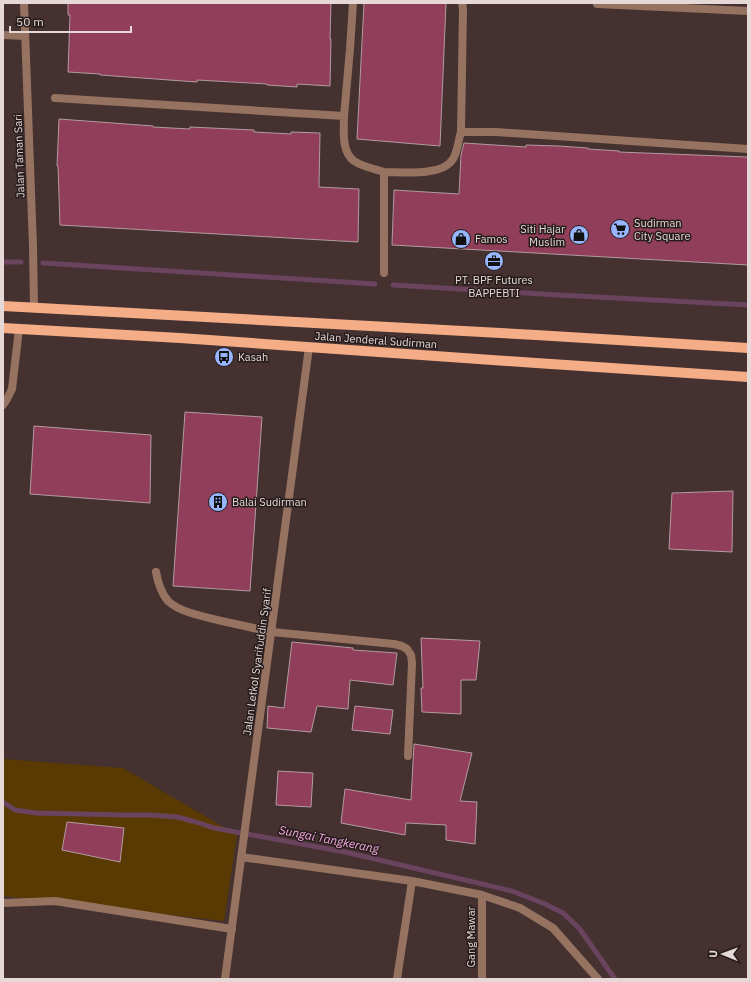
<svg xmlns="http://www.w3.org/2000/svg" width="751" height="982" font-family="'IBM Plex Sans',sans-serif">
	<style>
		.green { fill: #5a3a03 }
		.lines { fill: none; stroke-linecap: round; stroke-linejoin: round }
		.stream { stroke: #6a435f; stroke-width: 5 }
		.building { fill: #913e5a; stroke: #b29ba0 }
		.service { stroke: #967360; stroke-width: 8 }
		.minor { stroke: #967360; stroke-width: 8 }
		.tertiary { stroke: #967360; stroke-width: 8 }
		.primary { stroke: #f4ad86; stroke-width: 10 }
		.labels { text-anchor: middle; dominant-baseline: central; stroke-width: 3; stroke-linejoin: round; paint-order: stroke }
		.street-label { font-size: 11px; fill: #e5d8d7; stroke: #251c1b }
		.poi-label { font-size: 11px; fill: #e5d8d7; stroke: #251c1b; text-anchor: start }
		.water-label { font-size: 12px; font-style: italic; fill: #f7a8e0; stroke: #251c1b }
	</style>
	<rect width="100%" height="100%" fill="#443130"/>
	<!-- green -->
	<path class="green" d="M 3,759 L 123,768 L 237,835 L 224,921 L 3,896 Z"/>
	<g class="lines">
		<!-- stream -->
		<path class="stream" d="M 3,262 L 21,262
			M 43,263 L 375,284
			M 393,285 L 559,295 L 748,305
			M 3,802 L 15,810 L 36,813 L 125,815 L 151,815 L 177,817 L 196,822 L 214,828 L 345,852 L 512,891 L 545,904 L 563,913 L 579,928 L 615,979"/>
	</g>
	<!-- building -->
	<path class="building" d="M 68,3 L 331,3 L 330,39 L 331,39 L 330,86 L 297,84 L 297,87 L 267,85 L 267,84 L 197,80 L 197,82 L 100,75 L 100,74 L 68,72 L 70,15 L 68,15 Z
		M 364,3 L 446,3 L 440,146 L 357,139 Z
		M 59,119 L 153,126 L 153,127 L 190,129 L 190,127 L 254,130 L 254,132 L 291,134 L 291,132 L 320,133 L 319,187 L 359,189 L 358,242 L 60,225 L 58,166 L 57,166 Z
		M 464,143 L 526,147 L 526,145 L 559,146 L 588,148 L 588,149 L 619,151 L 619,152 L 748,157 L 748,265 L 392,245 L 394,190 L 459,194 L 461,155 Z
		M 185,412 L 262,417 L 250,591 L 173,586 Z
		M 34,426 L 151,435 L 150,503 L 30,494 Z
		M 733,491 L 732,552 L 669,549 L 672,493 Z
		M 421,638 L 480,641 L 476,680 L 461,680 L 461,714 L 422,712 L 421,688 L 423,688 Z
		M 292,642 L 353,648 L 353,650 L 397,653 L 393,685 L 350,680 L 348,709 L 317,706 L 311,732 L 267,728 L 268,706 L 284,708 Z
		M 355,706 L 393,710 L 390,734 L 352,730 Z
		M 414,744 L 472,753 L 460,801 L 477,802 L 475,844 L 446,840 L 446,825 L 406,823 L 405,835 L 341,823 L 345,789 L 411,800 Z
		M 278,771 L 313,773 L 311,807 L 276,805 Z
		M 67,822 L 124,828 L 120,862 L 62,850 Z"/>
	<g class="lines">
		<!-- service -->
		<path class="service" d="M 462,3 L 463,9 L 461,132 L 496,132 L 748,149
			M 55,98 L 344,116 C 344,130 341,151 354,161 C 363,167 375,169 384,172 L 384,273
			M 344,116 L 350,49 L 353,3
			M 384,172 C 402,172 442,177 453,159 C 458,151 458,141 461,132
			M 3,405 L 7,399 L 12,389 L 19,329
			M 156,572 C 158,583 161,593 168,601 C 180,613 210,618 226,622 C 241,625 257,629 272,632"/>
		<!-- minor -->
		<path class="minor" d="M 597,3 L 597,4 L 748,11
			M 3,35 L 25,36
			M 272,632 L 394,644 L 402,646 L 407,649 L 411,655 L 412,663 L 408,756
			M 241,857 L 412,881 L 482,895 L 520,908 L 553,928 L 598,979
			M 3,903 L 55,901 L 232,929
			M 397,979 L 412,881
			M 482,979 L 482,895"/>
		<!-- tertiary -->
		<path class="tertiary" d="M 24,3 L 33,246 L 34,308
			M 225,979 L 309,347"/>
		<!-- primary -->
		<path class="primary" d="M 3,306 L 536,335 L 748,348
			M 3,328 L 180,338 L 536,363 L 748,377"/>
	</g>
	<!-- icons -->
	<defs>
		<g id="supermarket-disc" transform="scale(1)"><circle r="9.5" fill="#97b6fd" stroke="#251c1b"/><path d="M-6-5.5h2.5l.6 2H6L4.5 2H-2.5L-4.4-4H-6ZM-1.5 3.2a1.3 1.3 0 1 0 .1 0ZM3 3.2a1.3 1.3 0 1 0 .1 0Z" fill="#111"/></g>
		<g id="shop-disc" transform="scale(1)"><circle r="9.5" fill="#97b6fd" stroke="#251c1b"/><path d="M-5-2.5h2.3a2.7 3.5 0 0 1 5.4 0H5L5.5 6h-11ZM-1.5-2.5h3a1.5 2.3 0 0 0-3 0Z" fill="#111"/></g>
		<g id="office-disc" transform="scale(1)"><circle r="9.5" fill="#97b6fd" stroke="#251c1b"/><path d="M-6-3h4V-5.5h4V-3h4V5H-6ZM-1-4.5V-3h2v-1.5ZM-6 0V1H6V0Z" fill="#111"/></g>
		<g id="bus-disc" transform="scale(1)"><circle r="9.5" fill="#97b6fd" stroke="#251c1b"/><path d="M-5-6H5V4H4V6H2V4H-2V6H-4V4H-5ZM-3.5-4V0h7V-4ZM-3.5 1.2v1.5H-2V1.2ZM2 1.2v1.5H3.5V1.2Z" fill="#111"/></g>
		<g id="building-disc" transform="scale(1)"><circle r="9.5" fill="#97b6fd" stroke="#251c1b"/><path d="M-4-6H4V6H1V3H-1V6H-4ZM-2.5-4.3h1.7v1.8h-1.7ZM.8-4.3h1.7v1.8H.8ZM-2.5-1h1.7V.8h-1.7ZM.8-1h1.7V.8H.8Z" fill="#111"/></g>
	</defs>
	<g fill-rule="evenodd">
		<use href="#supermarket-disc" x="620" y="229"/>
		<use href="#shop-disc" x="579" y="235"/>
		<use href="#shop-disc" x="461" y="239"/>
		<use href="#office-disc" x="494" y="261"/>
		<use href="#bus-disc" x="224" y="357"/>
		<use href="#building-disc" x="218" y="502"/>
	</g>
	<g class="labels">
		<!-- street labels -->
		<g class="street-label">
			<text transform="translate(19 156) rotate(-92)">Jalan Taman Sari</text>
			<text transform="translate(376 340) rotate(4)">Jalan Jenderal Sudirman</text>
			<text transform="translate(257 662) rotate(-82)">Jalan Letkol Syarifuddin Syarif</text>
			<text transform="translate(471 937) rotate(-90)">Gang Mawar</text>
		</g>
		<!-- poi labels -->
		<g class="poi-label">
			<text x="634" y="223">Sudirman<tspan x="634" dy="13">City Square</tspan></text>
			<text x="565" y="229" text-anchor="end">Siti Hajar<tspan x="565" dy="13">Muslim</tspan></text>
			<text x="475" y="239">Famos</text>
			<text x="494" y="280" text-anchor="middle">PT. BPF Futures<tspan x="494" dy="13">BAPPEBTI</tspan></text>
			<text x="238" y="357">Kasah</text>
			<text x="232" y="502">Balai Sudirman</text>
		</g>
		<!-- water labels -->
		<g class="water-label">
			<text transform="translate(329 839) rotate(11)">Sungai Tangkerang</text>
		</g>
	</g>
	<!-- border -->
	<rect width="751" height="982" fill="none" stroke="#e5d8d7" stroke-width="8"/>
	<!-- north arrow -->
	<g transform="translate(723 954) rotate(271)" stroke="#251c1b" stroke-width="3" paint-order="stroke">
	<path d="M0-3L7 15L0 10L-7 15Z" fill="#e5d8d7"/>
	<text y="-6" font-size="11" font-weight="bold" text-anchor="middle" fill="#e5d8d7">U</text>
	</g>
	<!-- scale -->
	<path d="M10 26v6h121v-6" fill="none" stroke="#e5d8d7" stroke-width="2"/>
	<text x="16" y="26" font-size="12" fill="#e5d8d7" stroke="#251c1b" stroke-width="3" paint-order="stroke">50 m</text>
</svg>
